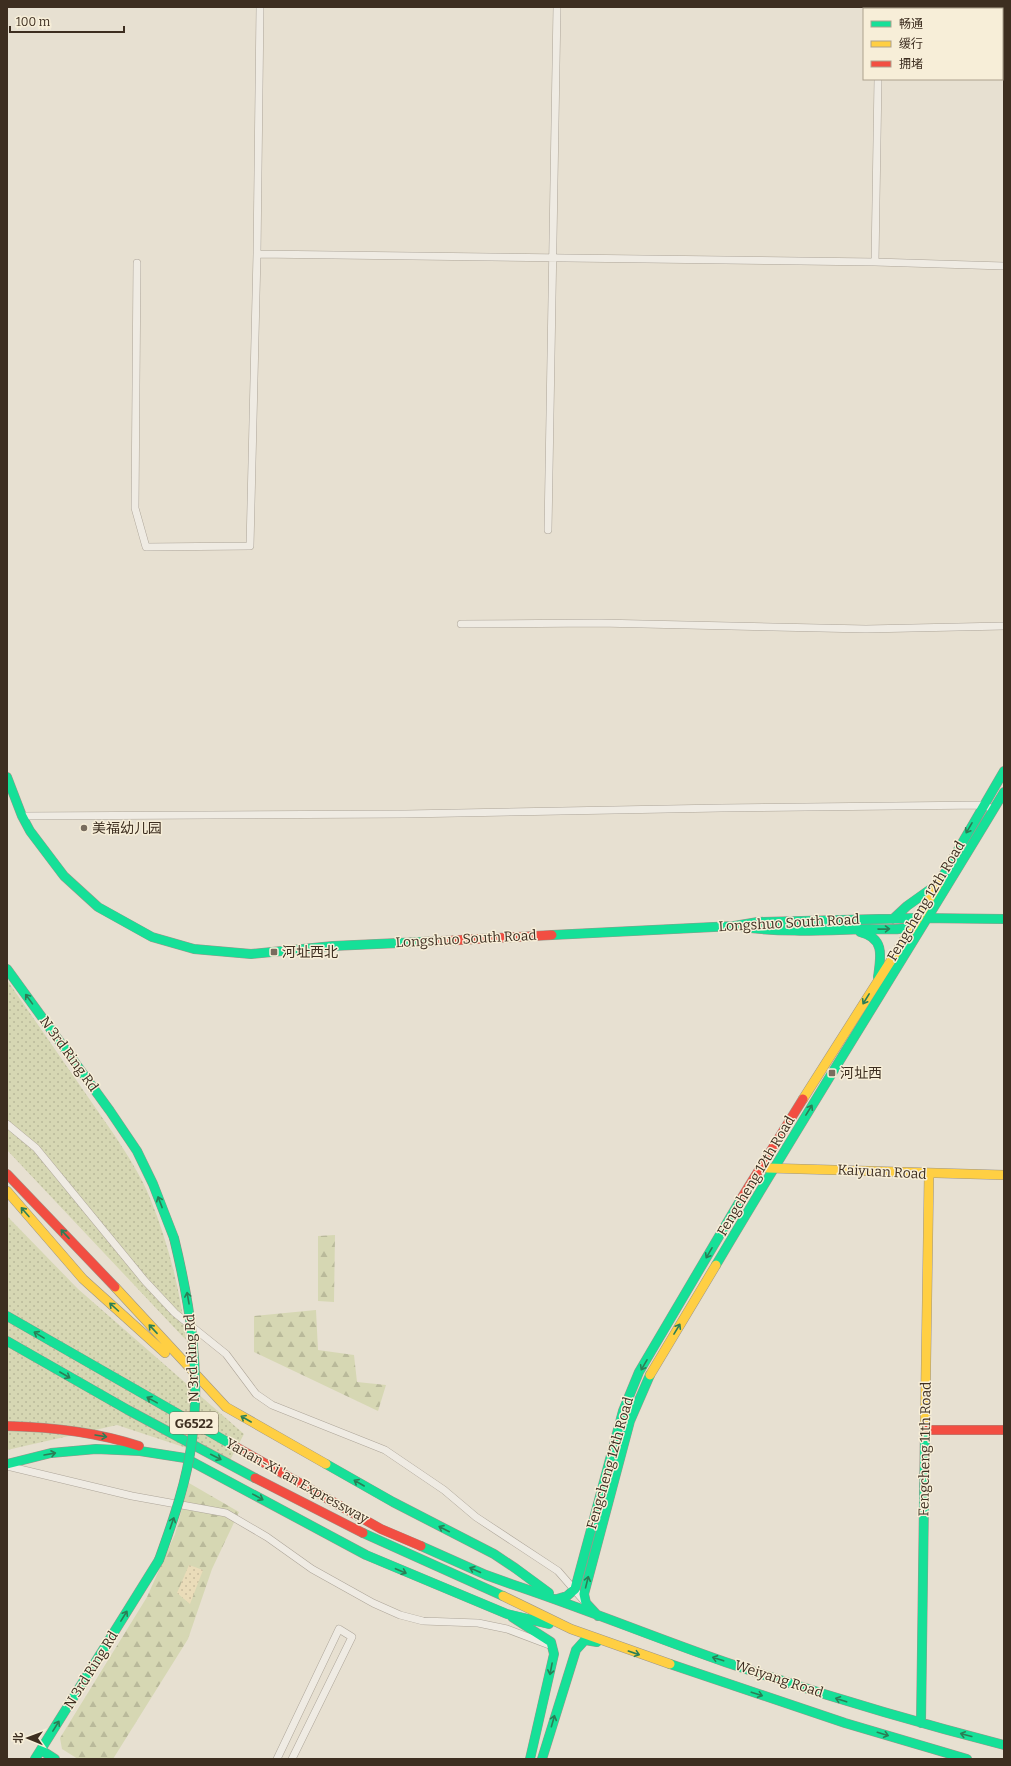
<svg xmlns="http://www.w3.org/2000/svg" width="1011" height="1766" font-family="Bitter,'Noto Sans SC',serif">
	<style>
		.grass { fill: url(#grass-dots) }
		.forest { fill: url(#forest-firs) }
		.sand { fill: url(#sand-dots) }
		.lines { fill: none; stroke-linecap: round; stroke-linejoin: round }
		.street-casing { stroke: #ada599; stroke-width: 8 }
		.fast-casing { stroke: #9c958a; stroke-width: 10 }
		.slow-casing { stroke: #9c958a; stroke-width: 10 }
		.jam-casing { stroke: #9c958a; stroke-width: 10 }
		.street { stroke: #efebe3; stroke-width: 7 }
		.fast { stroke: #16e098; stroke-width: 9 }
		.slow { stroke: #ffcf43; stroke-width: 9 }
		.jam { stroke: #f24e42; stroke-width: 9 }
		.fast-bridge-casing { stroke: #928b80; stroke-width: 10; stroke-linecap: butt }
		.fast-bridge { stroke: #16e098; stroke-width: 9 }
		.oneway { stroke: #2b7e56 }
		.poi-dot { fill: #786c5e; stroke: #f7eed8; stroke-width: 1.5 }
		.labels { text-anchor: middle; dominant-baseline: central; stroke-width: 3; stroke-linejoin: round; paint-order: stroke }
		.shield { fill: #f7eed8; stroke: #756857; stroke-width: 1 }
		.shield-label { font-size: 13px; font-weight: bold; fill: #3d2e20 }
		.poi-label { font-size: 14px; fill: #3d2e20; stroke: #f7eed8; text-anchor: start }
		.street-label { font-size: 14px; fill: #3d2e20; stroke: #f7eed8 }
	</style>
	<defs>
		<pattern id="grass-dots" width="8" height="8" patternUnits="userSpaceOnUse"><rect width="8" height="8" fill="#d6d7b3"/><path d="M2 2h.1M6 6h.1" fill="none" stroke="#b9b99a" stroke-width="1.8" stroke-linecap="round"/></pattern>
		<pattern id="forest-firs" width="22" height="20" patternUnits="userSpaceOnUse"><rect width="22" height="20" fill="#d6d7b3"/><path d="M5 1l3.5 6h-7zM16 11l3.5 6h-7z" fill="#b9b99a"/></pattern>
		<pattern id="sand-dots" width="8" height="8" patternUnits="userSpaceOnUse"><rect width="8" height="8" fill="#eadcb9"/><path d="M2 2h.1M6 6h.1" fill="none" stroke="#cabd9f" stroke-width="1.8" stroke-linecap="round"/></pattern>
	</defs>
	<rect width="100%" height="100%" fill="#e7e0d1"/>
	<!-- grass -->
	<path class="grass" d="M 7,980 L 115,1136 C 128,1156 141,1176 150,1198 C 168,1242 181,1293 186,1340 L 7,1150 Z
		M 7,1216 L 78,1289 L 244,1434 L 229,1462 L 117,1425 L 7,1450 Z"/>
	<!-- forest -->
	<path class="forest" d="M 335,1235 L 334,1302 L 318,1301 L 318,1236 Z
		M 316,1310 L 318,1350 L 354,1355 L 357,1382 L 386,1385 L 378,1411 L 254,1352 L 254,1316 Z
		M 189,1483 L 239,1512 L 212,1569 L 188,1639 L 113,1759 L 78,1759 L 62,1749 L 60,1738 L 147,1597 L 175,1534 Z"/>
	<!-- sand -->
	<path class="sand" d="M 189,1565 L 203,1570 L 190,1604 L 177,1593 Z"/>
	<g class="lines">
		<!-- street casing -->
		<g class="street-casing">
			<path id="street" d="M 879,9 L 879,7
				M 257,254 L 875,262 L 1004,266
				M 875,262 L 878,79
				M 137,263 L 135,508 L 146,547 L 250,546 L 257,254 L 260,7
				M 548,530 L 557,7
				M 461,624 L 599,623 L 866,629 L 1004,626
				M 22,816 L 406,814 L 721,808 L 983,805 L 993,809
				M 7,1124 L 36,1148 L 145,1281 L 175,1313 L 226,1354 L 256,1394 L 272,1405 L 385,1450 L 444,1490 L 476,1517 L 558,1571 L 585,1602
				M 7,1466 L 132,1496 L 226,1513 L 267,1537 L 312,1569 L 373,1603 L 400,1615 L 423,1621 L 478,1623 L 507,1629 L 552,1646
				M 277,1759 L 339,1629 L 352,1637 L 292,1759"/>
		</g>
		<!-- fast casing -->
		<g class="fast-casing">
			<path id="fast" d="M 7,777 L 22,816 L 30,831 L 64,876 L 98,907 L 152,937 L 194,949 L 251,954 L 333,946 L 442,941
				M 940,881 L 1004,771
				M 893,919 L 907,906 L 935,886
				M 743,927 C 785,933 827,930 869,929 C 884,929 900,931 915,926
				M 860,932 C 885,938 881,956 878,977
				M 552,935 L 734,926 L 758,922 L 918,918 L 1004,919
				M 7,969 L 110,1111 L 137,1151 L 153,1184 L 174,1238
				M 716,1265 C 810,1106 909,950 1004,792
				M 7,1316 L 236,1447
				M 7,1341 L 128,1410 L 255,1478
				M 7,1464 L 51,1453 L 96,1449 L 140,1451 L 185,1458 L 366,1555 L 507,1614
				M 326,1464 L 393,1502 L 494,1554 L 515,1568
				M 363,1533 L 503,1596
				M 421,1546 L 486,1575 L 511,1584
				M 515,1568 L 549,1593
				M 511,1584 C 583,1608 653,1637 725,1662 C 817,1693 910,1721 1004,1745
				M 557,1599 L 567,1596 L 575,1589 L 623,1411 L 639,1372 L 741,1199
				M 507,1614 L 549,1624
				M 598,1616 L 586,1603 L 584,1594 L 630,1421 L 650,1375
				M 512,1617 L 551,1642 L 554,1654 L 530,1759
				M 670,1664 L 845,1723 L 967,1759
				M 921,1723 L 925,1427
				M 41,1750 L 55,1759
				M 35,1759 L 159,1560
				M 542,1759 L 576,1650 L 585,1640 L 597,1642"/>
		</g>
		<!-- slow casing -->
		<g class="slow-casing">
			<path id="slow" d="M 803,1099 L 918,918 L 940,881
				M 767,1168 L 1004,1175
				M 7,1191 L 83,1279 L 165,1353
				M 115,1287 L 226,1407 L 326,1464
				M 650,1375 L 716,1265
				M 925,1427 L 929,1174
				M 503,1596 L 571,1629 L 670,1664"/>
		</g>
		<!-- jam casing -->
		<g class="jam-casing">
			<path id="jam" d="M 442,941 L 552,935
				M 7,1174 L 115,1287
				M 741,1199 L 803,1099
				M 7,1426 C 52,1427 96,1432 139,1446
				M 925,1430 L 1004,1430
				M 236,1447 L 381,1529 L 421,1546
				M 255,1478 L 363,1533"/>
		</g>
		<!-- street -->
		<use href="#street" class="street"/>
		<!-- fast -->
		<use href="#fast" class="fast"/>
		<!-- slow -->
		<use href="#slow" class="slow"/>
		<!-- jam -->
		<use href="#jam" class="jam"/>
		<!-- fast-bridge casing -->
		<g class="fast-bridge-casing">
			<path id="fast-bridge" d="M 159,1560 C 173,1521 187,1481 192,1440 C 201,1372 190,1304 174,1238"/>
		</g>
		<!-- fast-bridge -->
		<use href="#fast-bridge" class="fast-bridge"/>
	</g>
	<!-- one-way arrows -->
	<defs><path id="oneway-shaft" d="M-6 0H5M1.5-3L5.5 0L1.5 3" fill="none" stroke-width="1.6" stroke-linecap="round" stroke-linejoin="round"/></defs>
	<g class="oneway">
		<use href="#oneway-shaft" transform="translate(969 828) rotate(120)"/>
		<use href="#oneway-shaft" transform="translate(884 929) rotate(-1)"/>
		<use href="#oneway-shaft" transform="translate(29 999) rotate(-126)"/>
		<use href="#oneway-shaft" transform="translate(866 999) rotate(122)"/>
		<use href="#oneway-shaft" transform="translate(809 1110) rotate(-58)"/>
		<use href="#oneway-shaft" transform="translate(160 1202) rotate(-111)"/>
		<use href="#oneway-shaft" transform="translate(25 1212) rotate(-131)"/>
		<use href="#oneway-shaft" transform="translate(65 1234) rotate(-133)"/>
		<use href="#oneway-shaft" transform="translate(709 1253) rotate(120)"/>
		<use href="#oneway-shaft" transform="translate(188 1298) rotate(-100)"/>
		<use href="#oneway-shaft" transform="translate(114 1307) rotate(-138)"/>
		<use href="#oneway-shaft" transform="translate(153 1329) rotate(-133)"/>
		<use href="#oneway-shaft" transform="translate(677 1329) rotate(-59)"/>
		<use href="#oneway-shaft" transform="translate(39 1335) rotate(-149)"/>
		<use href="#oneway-shaft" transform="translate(644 1365) rotate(120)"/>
		<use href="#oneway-shaft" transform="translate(65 1375) rotate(30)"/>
		<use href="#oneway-shaft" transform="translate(152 1400) rotate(-151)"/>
		<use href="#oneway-shaft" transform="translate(246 1419) rotate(-150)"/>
		<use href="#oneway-shaft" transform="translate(101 1436) rotate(9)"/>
		<use href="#oneway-shaft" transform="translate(50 1454) rotate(-10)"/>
		<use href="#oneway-shaft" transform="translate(216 1457) rotate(27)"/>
		<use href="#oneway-shaft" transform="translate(359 1483) rotate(-150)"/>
		<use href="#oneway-shaft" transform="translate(258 1497) rotate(29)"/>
		<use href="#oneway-shaft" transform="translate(172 1523) rotate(-71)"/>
		<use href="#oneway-shaft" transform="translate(444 1529) rotate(-153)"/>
		<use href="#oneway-shaft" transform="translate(475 1570) rotate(-156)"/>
		<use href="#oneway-shaft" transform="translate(401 1571) rotate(23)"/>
		<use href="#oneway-shaft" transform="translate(587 1582) rotate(-76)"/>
		<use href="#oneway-shaft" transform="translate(124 1616) rotate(-58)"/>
		<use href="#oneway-shaft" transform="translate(634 1653) rotate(19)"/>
		<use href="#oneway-shaft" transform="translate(718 1659) rotate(-162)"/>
		<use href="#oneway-shaft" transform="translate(551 1669) rotate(101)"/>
		<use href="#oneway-shaft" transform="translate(757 1694) rotate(18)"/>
		<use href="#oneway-shaft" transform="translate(841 1700) rotate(-162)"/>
		<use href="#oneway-shaft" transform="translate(553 1721) rotate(-74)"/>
		<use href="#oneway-shaft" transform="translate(56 1726) rotate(-58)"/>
		<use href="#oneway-shaft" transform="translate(883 1734) rotate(17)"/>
		<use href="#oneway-shaft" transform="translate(966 1735) rotate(-165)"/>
	</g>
	<!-- markers -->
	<g class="poi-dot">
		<circle cx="84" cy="828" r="4"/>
		<rect x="270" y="948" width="8" height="8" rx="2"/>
		<rect x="828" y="1069" width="8" height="8" rx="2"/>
	</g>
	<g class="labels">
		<!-- shield labels -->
		<rect class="shield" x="170" y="1412" width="48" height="22" rx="3"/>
		<g class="shield-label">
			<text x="194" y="1423">G6522</text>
		</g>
		<!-- poi labels -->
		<g class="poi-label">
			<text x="92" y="828">美福幼儿园</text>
			<text x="282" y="952">河址西北</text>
			<text x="840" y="1073">河址西</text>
		</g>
		<!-- street labels -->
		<g class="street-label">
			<text transform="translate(926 901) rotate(-59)">Fengcheng 12th Road</text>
			<text transform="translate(789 923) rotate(-3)">Longshuo South Road</text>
			<text transform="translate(466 939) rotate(-3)">Longshuo South Road</text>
			<text transform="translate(69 1054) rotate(54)">N 3rd Ring Rd</text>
			<text transform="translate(882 1172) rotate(3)">Kaiyuan Road</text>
			<text transform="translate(756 1176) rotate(-59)">Fengcheng 12th Road</text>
			<text transform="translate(192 1358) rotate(-93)">N 3rd Ring Rd</text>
			<text transform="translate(925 1449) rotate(-89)">Fengcheng 11th Road</text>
			<text transform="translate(610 1463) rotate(-74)">Fengcheng 12th Road</text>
			<text transform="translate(297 1481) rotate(29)">Yanan-Xi 'an Expressway</text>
			<text transform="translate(91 1670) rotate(-58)">N 3rd Ring Rd</text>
			<text transform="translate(779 1679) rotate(18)">Weiyang Road</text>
		</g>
	</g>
	<!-- border -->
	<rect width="1011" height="1766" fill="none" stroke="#3d2e20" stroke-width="16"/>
	<!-- legend -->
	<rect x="863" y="8" width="140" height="72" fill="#f7eed8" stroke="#ada18e"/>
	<rect x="871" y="21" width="20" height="6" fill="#16e098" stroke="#ada18e"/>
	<text x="899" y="28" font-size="12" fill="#3d2e20">畅通</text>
	<rect x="871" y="41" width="20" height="6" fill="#ffcf43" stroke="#ada18e"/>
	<text x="899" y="48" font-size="12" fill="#3d2e20">缓行</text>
	<rect x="871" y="61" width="20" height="6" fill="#f24e42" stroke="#ada18e"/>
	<text x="899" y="68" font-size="12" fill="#3d2e20">拥堵</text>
	<!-- north arrow -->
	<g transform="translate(28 1738) rotate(271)" stroke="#f7eed8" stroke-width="3" paint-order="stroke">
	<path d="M0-3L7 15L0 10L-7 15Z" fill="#3d2e20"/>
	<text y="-6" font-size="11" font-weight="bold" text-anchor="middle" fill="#3d2e20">北</text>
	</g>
	<!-- scale -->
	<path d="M10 26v6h114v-6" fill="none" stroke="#3d2e20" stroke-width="2"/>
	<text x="16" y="26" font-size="12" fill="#3d2e20" stroke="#f7eed8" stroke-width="3" paint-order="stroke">100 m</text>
</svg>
